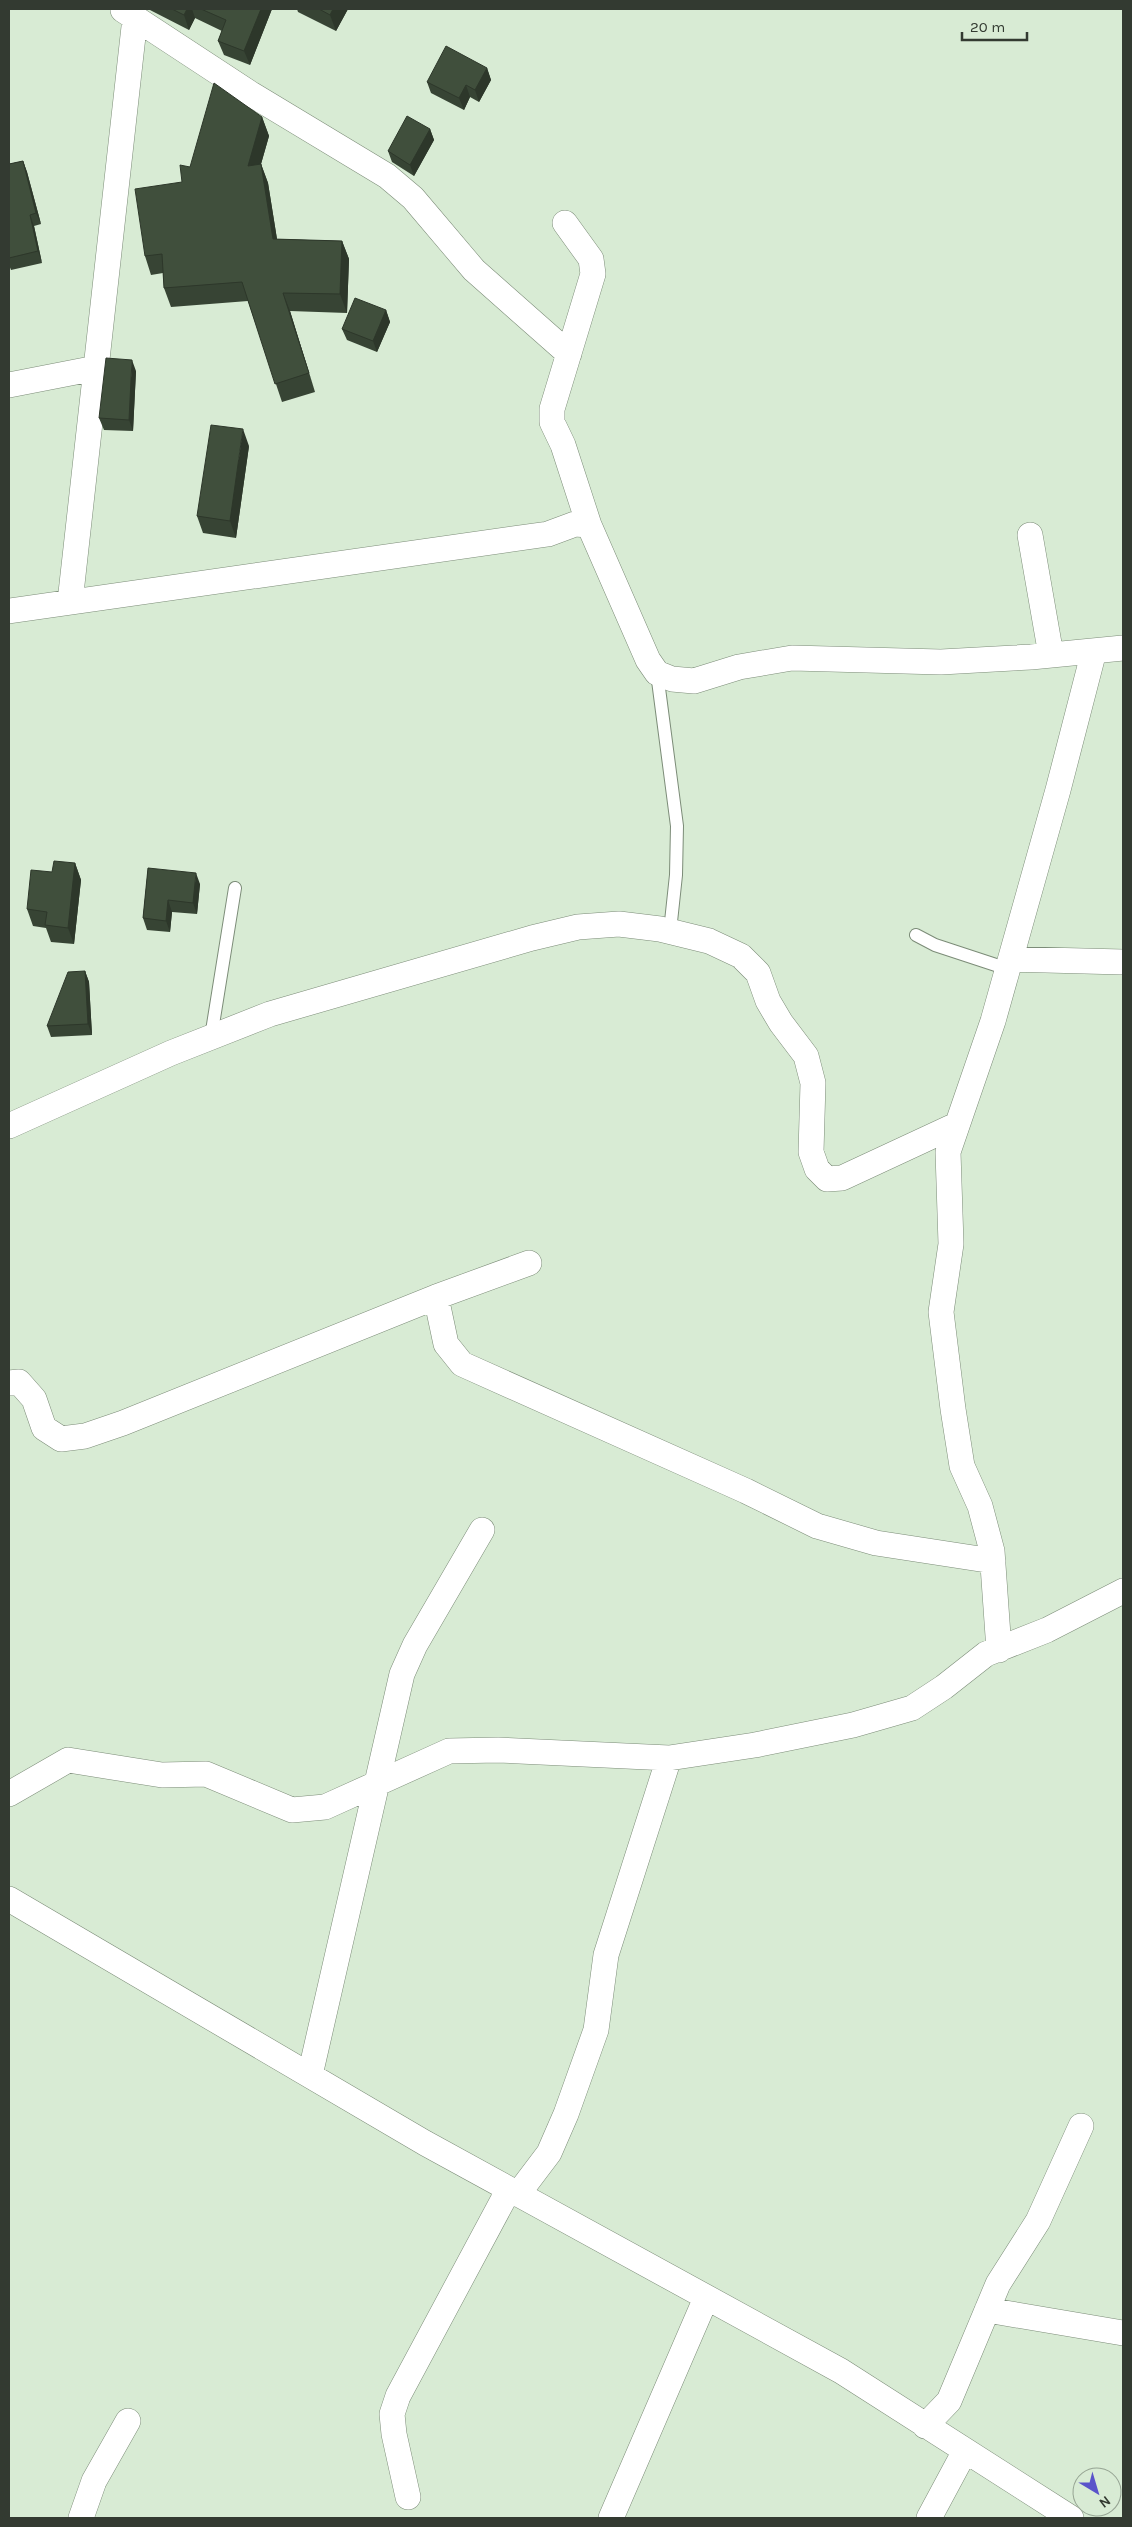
<svg xmlns="http://www.w3.org/2000/svg" width="1132" height="2527" font-family="Karla,sans-serif">
	<style>
		.lines { fill: none; stroke-linecap: round; stroke-linejoin: round }
		.service-casing { stroke: #7c8c78; stroke-width: 14 }
		.minor-casing { stroke: #7c8c78; stroke-width: 26 }
		.service { stroke: #fff; stroke-width: 12 }
		.minor { stroke: #fff; stroke-width: 25 }
		.wall { fill: #374434 }
		.shaded-wall { fill: #2d372a }
		.building { fill: #404f3c; stroke: #2d372a }
	</style>
	<rect width="100%" height="100%" fill="#d8ebd4"/>
	<g class="lines">
		<!-- service casing -->
		<g class="service-casing">
			<path id="service" d="M 657,673 L 677,826 L 676,875 L 670,931
				M 916,935 L 935,945 L 1008,969
				M 211,1037 L 235,888"/>
		</g>
		<!-- minor casing -->
		<g class="minor-casing">
			<path id="minor" d="M 123,10 L 251,94 L 387,176 L 413,198 L 474,270 L 569,354
				M 565,223 L 591,259 L 593,274 L 552,409 L 552,422 L 563,445 L 589,525
				M 9,385 L 96,368
				M 1030,535 L 1051,655
				M 70,602 L 135,18
				M 9,611 L 548,534 L 575,524 L 589,525 L 648,660 L 657,673 L 672,679 L 694,681 L 739,667 L 792,658 L 941,662 L 1031,657 L 1123,648
				M 1011,959 L 1123,962
				M 9,1126 L 171,1053 L 270,1014 L 532,938 L 578,927 L 619,924 L 660,929 L 709,941 L 741,956 L 758,973 L 768,1001 L 781,1023 L 806,1056 L 813,1083 L 811,1152 L 817,1169 L 827,1179 L 842,1178 L 956,1125
				M 436,1297 L 446,1344 L 462,1364 L 746,1491 L 817,1526 L 876,1543 L 993,1561
				M 9,1383 L 19,1382 L 34,1399 L 44,1428 L 61,1439 L 85,1436 L 123,1423 L 436,1297 L 529,1263
				M 999,1650 L 992,1551 L 980,1506 L 962,1466 L 953,1409 L 941,1312 L 951,1244 L 948,1152 L 993,1021 L 1058,790 L 1094,651
				M 9,1794 L 68,1760 L 162,1775 L 206,1774 L 292,1810 L 325,1807 L 449,1751 L 498,1750 L 669,1758 L 755,1745 L 853,1725 L 912,1708 L 944,1687 L 986,1654 L 1047,1630 L 1123,1591
				M 9,1899 L 425,2143 L 841,2371 L 1071,2518
				M 310,2075 L 402,1674 L 415,1645 L 482,1530
				M 518,2194 L 549,2153 L 566,2114 L 596,2030 L 606,1955 L 669,1758
				M 987,2310 L 1123,2333
				M 925,2426 L 949,2401 L 998,2284 L 1038,2221 L 1081,2126
				M 408,2497 L 394,2434 L 392,2414 L 398,2396 L 509,2189
				M 81,2518 L 94,2481 L 128,2421
				M 611,2518 L 706,2298
				M 929,2518 L 965,2451"/>
		</g>
		<!-- service -->
		<use href="#service" class="service"/>
		<!-- minor -->
		<use href="#minor" class="minor"/>
	</g>
	<!-- wall -->
	<path class="wall" d="M 148,9 L 272,9 L 250,65 L 224,55 L 218,41 L 222,31 L 195,18 L 189,30 Z
		M 297,9 L 348,9 L 336,31 L 298,12 Z
		M 487,68 L 491,80 L 479,102 L 470,97 L 464,110 L 431,93 L 427,82 Z
		M 262,117 L 269,136 L 261,164 L 268,183 L 277,239 L 342,241 L 349,259 L 347,313 L 290,311 L 315,392 L 282,402 L 248,301 L 171,307 L 164,288 L 163,273 L 151,275 L 145,256 L 190,167 Z
		M 430,129 L 434,140 L 414,176 L 392,162 L 388,151 Z
		M 23,161 L 27,172 L 41,224 L 34,226 L 42,263 L 11,270 L 9,265 L 9,164 Z
		M 386,310 L 390,322 L 377,352 L 347,340 L 342,329 Z
		M 136,371 L 133,431 L 104,430 L 99,418 Z
		M 249,446 L 236,538 L 203,533 L 197,516 Z
		M 75,863 L 81,880 L 74,944 L 51,942 L 46,928 L 33,926 L 27,909 L 52,872 Z
		M 148,868 L 200,884 L 197,914 L 172,912 L 170,932 L 147,930 L 143,918 Z
		M 85,971 L 89,982 L 92,1035 L 51,1037 L 47,1026 Z"/>
	<!-- shaded-wall -->
	<path class="shaded-wall" d="M 187,9 L 192,9 L 195,18 L 189,30 L 184,15 Z
		M 261,9 L 272,9 L 250,65 L 244,51 Z
		M 333,9 L 348,9 L 336,31 L 330,15 Z
		M 487,68 L 491,80 L 479,102 L 475,90 Z
		M 466,85 L 470,97 L 464,110 L 459,98 Z
		M 262,117 L 269,136 L 255,185 L 248,166 Z
		M 430,129 L 434,140 L 414,176 L 410,165 Z
		M 23,161 L 27,172 L 41,224 L 36,213 Z
		M 261,164 L 268,183 L 280,258 L 273,239 Z
		M 30,215 L 34,226 L 42,263 L 38,251 Z
		M 342,241 L 349,259 L 347,313 L 340,294 Z
		M 283,293 L 290,311 L 315,392 L 309,373 Z
		M 386,310 L 390,322 L 377,352 L 373,341 Z
		M 132,360 L 136,371 L 133,431 L 129,420 Z
		M 243,429 L 249,446 L 236,538 L 230,521 Z
		M 75,863 L 81,880 L 74,944 L 68,928 Z
		M 196,873 L 200,884 L 197,914 L 193,903 Z
		M 168,900 L 172,912 L 170,932 L 166,921 Z
		M 85,971 L 89,982 L 92,1035 L 88,1024 Z"/>
	<!-- building -->
	<path class="building" d="M 172,9 L 187,9 L 184,15 Z
		M 201,9 L 261,9 L 244,51 L 218,41 L 226,20 Z
		M 319,9 L 333,9 L 330,15 Z
		M 446,46 L 487,68 L 475,90 L 466,85 L 459,98 L 427,82 Z
		M 214,83 L 262,117 L 248,166 L 261,164 L 273,239 L 342,241 L 340,294 L 283,293 L 309,373 L 275,384 L 242,282 L 164,288 L 162,254 L 145,256 L 135,189 L 182,182 L 180,165 L 190,167 Z
		M 407,116 L 430,129 L 410,165 L 388,151 Z
		M 23,161 L 36,213 L 30,215 L 38,251 L 9,258 L 9,164 Z
		M 355,298 L 386,310 L 373,341 L 342,329 Z
		M 106,358 L 132,360 L 129,420 L 99,418 Z
		M 211,425 L 243,429 L 230,521 L 197,516 Z
		M 54,861 L 75,863 L 68,928 L 45,925 L 47,912 L 27,909 L 31,870 L 52,872 Z
		M 148,868 L 196,873 L 193,903 L 168,900 L 166,921 L 143,918 Z
		M 85,971 L 88,1024 L 47,1026 L 68,972 Z"/>
	<!-- border -->
	<rect width="1132" height="2527" fill="none" stroke="#333a31" stroke-width="20"/>
	<!-- north arrow -->
	<g transform="translate(1097 2492) rotate(142)"><circle r="24" fill="#d8ebd4" stroke="#96a493"/>
	<path d="M0-4L9 19L0 12L-9 19Z" fill="#5a53ca"/>
	<text y="-8" font-size="14" font-weight="bold" text-anchor="middle" fill="#333a31">N</text>
	</g>
	<!-- scale -->
	<path d="M962 32v8h65v-8" fill="none" stroke="#333a31" stroke-width="2.5"/>
	<text x="970" y="32" font-size="15" fill="#333a31" stroke="#d8ebd4" stroke-width="4" paint-order="stroke">20 m</text>
</svg>
